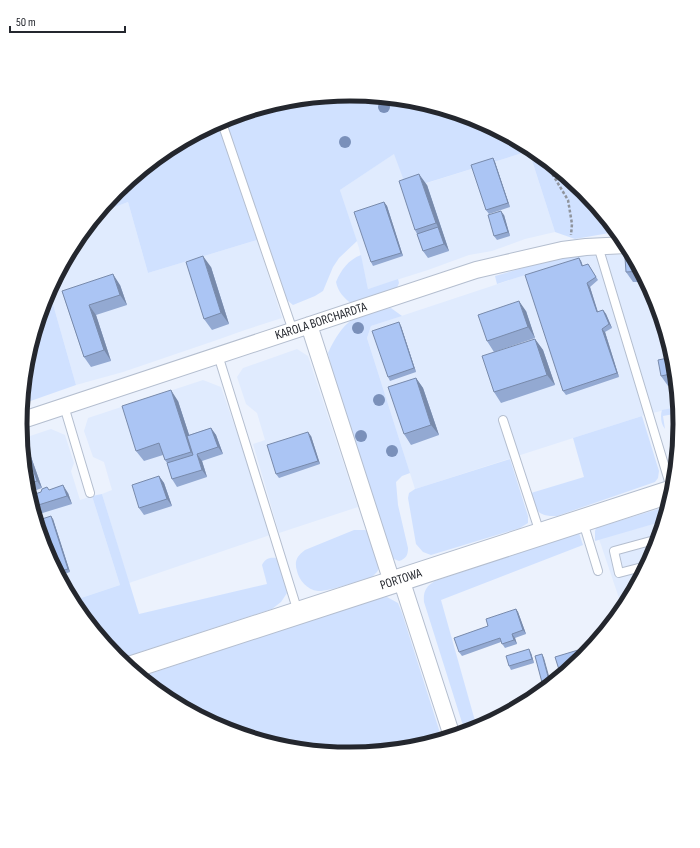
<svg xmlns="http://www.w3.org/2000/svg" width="700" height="848" font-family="'Sofia Sans Condensed',sans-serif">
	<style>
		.built { fill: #e0ebfe }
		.green { fill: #d0e1ff }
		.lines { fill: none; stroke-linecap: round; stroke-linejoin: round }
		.lane-casing { stroke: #b4becf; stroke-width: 10 }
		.street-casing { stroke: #b4becf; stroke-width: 18 }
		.secondary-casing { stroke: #b4becf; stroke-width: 24 }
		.path { stroke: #8f949d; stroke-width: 2.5; stroke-dasharray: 3 2; stroke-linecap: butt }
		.lane { stroke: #fff; stroke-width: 8 }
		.street { stroke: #fff; stroke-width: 16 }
		.secondary { stroke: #fff; stroke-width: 22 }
		.tree { fill: #7a90ba }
		.wall { fill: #93a9d2 }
		.shaded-wall { fill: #788aab }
		.building { fill: #abc5f4; stroke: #788aab }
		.labels { text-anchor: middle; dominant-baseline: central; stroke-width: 3.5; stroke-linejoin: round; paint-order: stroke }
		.street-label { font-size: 13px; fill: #24272e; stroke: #fff }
		.rim { fill: none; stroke: #24272e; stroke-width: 5 }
	</style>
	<rect width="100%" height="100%" fill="#ecf2fd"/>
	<!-- built -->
	<path class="built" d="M 529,151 L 555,232 L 525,239 L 492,251 L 469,255 L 428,270 L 368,289 L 359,248 L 340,190 L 395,153 L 408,189 Z
		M 128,202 L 148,273 L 257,240 L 282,318 L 245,330 L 214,341 L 123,372 L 76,385 L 49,290 L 76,240 L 99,213 Z
		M 632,254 L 655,298 L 674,360 L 678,407 L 648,414 L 415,489 L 367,338 L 371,326 L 582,256 Z
		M 297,349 L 308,356 L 358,507 L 279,533 L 253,444 L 265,440 L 257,413 L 246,404 L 237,377 L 243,368 Z
		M 203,380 L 221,387 L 242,447 L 270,535 L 129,583 L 102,494 L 112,490 L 104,462 L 93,457 L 84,431 L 88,418 Z
		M 51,429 L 65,435 L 74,463 L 71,471 L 80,500 L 92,496 L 120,585 L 72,601 L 45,550 L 26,488 L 21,439 Z
		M 664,521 L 655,550 L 623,610 L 599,539 Z"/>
	<!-- green -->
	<path class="green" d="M 350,94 L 415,100 L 477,119 L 534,150 L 584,191 L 614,228 L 615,232 L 575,239 L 555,232 L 529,151 L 407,189 L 394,154 L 340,190 L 357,241 L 339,258 L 333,267 L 323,291 L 315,296 L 293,305 L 287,300 L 250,193 L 242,195 L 257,240 L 148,273 L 128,202 L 99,213 L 117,190 L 167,149 L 224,119 L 286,100 Z
		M 583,253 L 585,256 L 497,284 L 495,276 L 571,254 Z
		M 361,255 L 368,289 L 398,279 L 399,283 L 396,290 L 352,304 C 344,298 338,292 336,282 C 341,270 348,260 361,255 Z
		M 49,290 L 76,385 L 22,404 L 26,359 L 45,298 Z
		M 391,308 L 402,316 L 371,326 L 367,338 L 410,473 L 402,476 L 396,482 L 398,505 L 408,548 C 408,555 406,559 399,561 L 394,559 L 388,550 L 347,432 L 328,353 C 343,321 356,311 391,308 Z
		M 678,407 L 679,413 L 663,416 L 665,429 C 661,424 660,416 662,410 Z
		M 642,416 L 659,471 L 658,478 L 655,482 L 557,516 C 538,517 534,510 531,493 L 584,477 L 573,438 Z
		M 510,459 L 528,516 L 528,523 L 520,528 L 431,555 L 423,552 L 416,544 L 408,498 L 409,493 L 415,489 Z
		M 102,494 L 139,614 L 267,584 L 262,565 C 265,559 269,557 276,558 L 281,564 L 287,593 L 281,602 L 272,609 L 119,659 L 75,607 L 72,601 L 120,585 L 92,496 Z
		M 668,506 L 664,521 L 595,541 L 595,531 L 596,528 Z
		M 354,530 L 365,530 L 370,533 L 380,566 L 377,572 L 372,577 C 362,580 327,592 318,591 C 307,590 299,580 297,571 C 294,561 297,556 305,550 Z
		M 579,533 L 583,545 L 441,600 L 477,728 L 465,732 L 424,602 C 423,592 426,586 435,581 Z
		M 387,597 L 398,603 L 402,613 L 442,739 L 414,748 L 350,754 L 285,748 L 223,729 L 166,698 L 140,677 L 375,599 Z"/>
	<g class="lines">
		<!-- lane casing -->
		<g class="lane-casing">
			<path id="lane" d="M 221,120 L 293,331
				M 598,246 L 672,491
				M 218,355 L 298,612
				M 64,406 L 90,493
				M 503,420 L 540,533
				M 583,522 L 598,571
				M 646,566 L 619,573 L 614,551 L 658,539"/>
		</g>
		<!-- street casing -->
		<g class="street-casing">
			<path id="street" d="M 309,325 L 392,582
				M 20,421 L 476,270 L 562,250 L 586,247 L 627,245
				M 401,579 L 452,736"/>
		</g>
		<!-- secondary casing -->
		<g class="secondary-casing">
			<path id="secondary" d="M 129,668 L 673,491"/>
		</g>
		<!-- path -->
		<path class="path" d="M 542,157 L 568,200 L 572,224 L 571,235"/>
		<!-- lane -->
		<use href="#lane" class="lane"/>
		<!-- street -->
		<use href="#street" class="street"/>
		<!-- secondary -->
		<use href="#secondary" class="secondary"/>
	</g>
	<!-- trees -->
	<g class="tree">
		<circle cx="384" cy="107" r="6"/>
		<circle cx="345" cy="142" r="6"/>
		<circle cx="358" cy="328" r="6"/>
		<circle cx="379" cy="400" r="6"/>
		<circle cx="361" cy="436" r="6"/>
		<circle cx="392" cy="451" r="6"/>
	</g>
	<!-- wall -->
	<path class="wall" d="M 493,158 L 495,162 L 510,207 L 489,214 L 486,210 Z
		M 427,185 L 449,251 L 428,258 L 423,251 L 417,234 L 415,230 Z
		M 384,202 L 387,206 L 403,256 L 373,266 L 371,262 Z
		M 504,215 L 510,236 L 497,240 L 494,236 Z
		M 626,243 L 646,282 L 633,282 L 626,272 Z
		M 579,258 L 581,261 L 583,266 L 588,264 L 598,280 L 590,287 L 598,312 L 603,310 L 606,314 L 612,328 L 605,332 L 619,377 L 566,395 L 563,391 Z
		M 211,267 L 229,324 L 212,330 L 204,319 Z
		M 120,285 L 127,305 L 96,315 L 111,361 L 91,367 L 84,357 L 62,291 Z
		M 526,311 L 535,338 L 494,352 L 487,341 Z
		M 401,326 L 416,372 L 390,381 L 388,377 Z
		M 535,339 L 543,350 L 555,385 L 501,403 L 494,392 Z
		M 674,360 L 676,385 L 668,386 L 661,376 Z
		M 416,378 L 423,388 L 439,435 L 411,445 L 404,434 Z
		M 178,401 L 189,435 L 211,428 L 216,435 L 223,454 L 202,461 L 207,477 L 177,487 L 172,479 L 167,463 L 165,460 L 163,455 L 144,461 L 136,451 Z
		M 311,436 L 320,464 L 279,478 L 276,474 Z
		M 24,443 L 29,451 L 42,488 L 28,493 L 26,488 L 22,444 Z
		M 159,476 L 164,483 L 172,506 L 144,515 L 139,508 Z
		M 49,490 L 68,493 L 72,504 L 36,515 L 33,510 L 29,496 Z
		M 53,519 L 70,572 L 59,576 L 45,550 Z
		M 516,609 L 518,612 L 526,634 L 515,638 L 517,644 L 505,648 L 501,642 L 462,656 L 459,652 L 488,626 Z
		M 531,653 L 534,663 L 511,670 L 509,666 Z"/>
	<!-- shaded-wall -->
	<path class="shaded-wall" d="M 493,158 L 495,162 L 510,207 L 508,203 Z
		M 419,174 L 427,185 L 449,251 L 444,244 L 438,227 L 436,223 Z
		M 384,202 L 387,206 L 403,256 L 401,253 Z
		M 501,211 L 504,215 L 510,236 L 508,232 Z
		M 203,256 L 211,267 L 229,324 L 221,313 Z
		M 579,258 L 581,261 L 584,270 L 582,266 Z
		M 113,274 L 120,285 L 127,305 L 120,295 Z
		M 587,283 L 590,287 L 599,316 L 597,312 Z
		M 519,301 L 526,311 L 535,338 L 528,327 Z
		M 89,305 L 96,315 L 111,361 L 104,350 Z
		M 603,310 L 606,314 L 612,328 L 609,324 Z
		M 399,322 L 401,326 L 416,372 L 414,368 Z
		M 602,329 L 605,332 L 619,377 L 617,373 Z
		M 535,339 L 543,350 L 555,385 L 547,375 Z
		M 416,378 L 423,388 L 439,435 L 431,425 Z
		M 171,390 L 178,401 L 198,462 L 191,452 Z
		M 211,428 L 216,435 L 223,454 L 218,447 Z
		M 308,432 L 311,436 L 320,464 L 318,461 Z
		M 24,443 L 29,451 L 42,488 L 37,481 Z
		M 197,454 L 202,461 L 207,477 L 202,470 Z
		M 159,476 L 164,483 L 172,506 L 167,499 Z
		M 63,485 L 68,493 L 72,504 L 67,496 Z
		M 51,516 L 53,519 L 70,572 L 68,569 Z
		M 516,609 L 518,612 L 526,634 L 523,630 Z
		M 512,634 L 515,638 L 517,644 L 514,640 Z
		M 529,649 L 531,653 L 534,663 L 532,659 Z
		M 542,654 L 544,658 L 551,683 L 550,684 Z"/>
	<!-- building -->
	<path class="building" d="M 493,158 L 508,203 L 486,210 L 471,165 Z
		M 419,174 L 436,223 L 415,230 L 399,181 Z
		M 384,202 L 401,253 L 371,262 L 354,212 Z
		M 501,211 L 508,232 L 494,236 L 488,215 Z
		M 438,227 L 444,244 L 423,251 L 417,234 Z
		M 624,243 L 626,243 L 641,271 L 626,272 Z
		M 203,256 L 221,313 L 204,319 L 186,262 Z
		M 579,258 L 582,266 L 588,264 L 596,277 L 587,283 L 597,312 L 603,310 L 609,324 L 602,329 L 617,373 L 563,391 L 525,275 Z
		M 113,274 L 120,295 L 89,305 L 104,350 L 84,357 L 62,291 Z
		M 519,301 L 528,327 L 487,341 L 478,315 Z
		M 399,322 L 414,368 L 388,377 L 372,331 Z
		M 535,339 L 547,375 L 494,392 L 482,356 Z
		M 673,357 L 675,373 L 661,376 L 658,360 Z
		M 416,378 L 431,425 L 404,434 L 388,387 Z
		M 171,390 L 191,452 L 165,460 L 159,443 L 136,451 L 122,406 Z
		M 211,428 L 218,447 L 197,454 L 202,470 L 172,479 L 167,463 L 193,455 L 187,436 Z
		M 308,432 L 318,461 L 276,474 L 267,445 Z
		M 24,443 L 37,481 L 26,485 L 22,444 Z
		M 159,476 L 167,499 L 139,508 L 132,485 Z
		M 63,485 L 67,496 L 32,507 L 29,496 L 41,492 L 42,489 L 47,487 L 49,490 Z
		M 51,516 L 68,569 L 57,572 L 45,550 L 36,521 Z
		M 643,573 L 637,584 L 635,575 Z
		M 516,609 L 523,630 L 512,634 L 514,640 L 502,644 L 500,638 L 459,652 L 454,638 L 488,626 L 486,619 Z
		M 588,647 L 589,651 L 583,658 L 561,676 L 555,657 Z
		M 529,649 L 532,659 L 509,666 L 506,656 Z
		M 542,654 L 550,684 L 544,690 L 535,656 Z"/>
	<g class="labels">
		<!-- street labels -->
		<g class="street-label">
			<text transform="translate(321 321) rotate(-18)">KAROLA BORCHARDTA</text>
			<text transform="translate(401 579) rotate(-18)">PORTOWA</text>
		</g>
	</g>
	<!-- crop -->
	<path d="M0 0H700V848H0ZM27 424a323 323 0 1 1 646 0a323 323 0 1 1-646 0Z" fill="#fff" fill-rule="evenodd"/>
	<path class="rim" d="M27 424a323 323 0 1 1 646 0a323 323 0 1 1-646 0Z"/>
	<!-- scale -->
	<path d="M10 26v6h115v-6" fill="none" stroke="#24272e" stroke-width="2"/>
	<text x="16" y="26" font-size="12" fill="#24272e" stroke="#ffffff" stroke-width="3" paint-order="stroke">50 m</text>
</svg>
